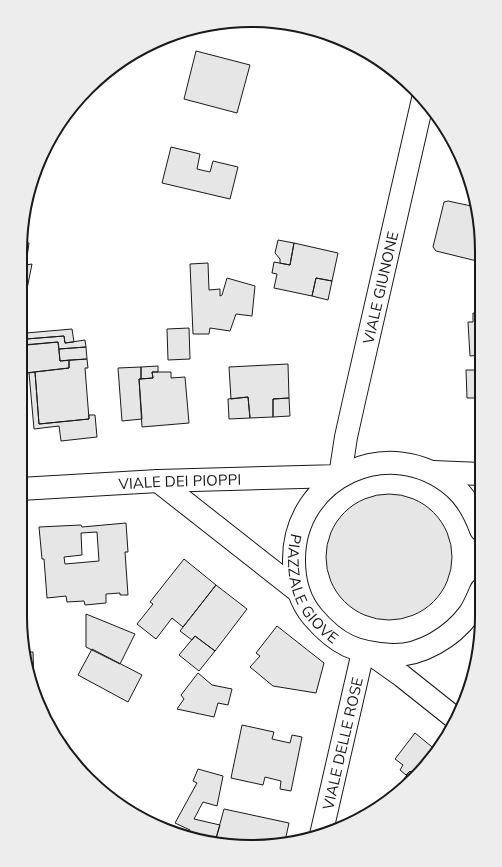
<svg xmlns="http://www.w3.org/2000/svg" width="502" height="867" font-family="Mulish,sans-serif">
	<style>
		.building { fill: #e6e6e6; stroke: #1a1a1a; fill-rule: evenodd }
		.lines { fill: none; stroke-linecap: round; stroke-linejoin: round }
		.minor-casing { stroke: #1a1a1a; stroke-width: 24 }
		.minor { stroke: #fff; stroke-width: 22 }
		.labels { text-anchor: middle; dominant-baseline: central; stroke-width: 3; stroke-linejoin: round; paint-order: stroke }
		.street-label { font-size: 15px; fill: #1a1a1a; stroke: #fff }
		.rim { fill: none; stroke: #1a1a1a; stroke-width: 2 }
	</style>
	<rect width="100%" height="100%" fill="#fff"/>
	<!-- building -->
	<path class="building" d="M 196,51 L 250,65 L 237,113 L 184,99 Z
		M 171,147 L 200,154 L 197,169 L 210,172 L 213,161 L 238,167 L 230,199 L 162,183 Z
		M 448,201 L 476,207 L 481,236 L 481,262 L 436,251 L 433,247 L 444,202 Z
		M 278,240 L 294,243 L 290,265 L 280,263 L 280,259 L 275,253 Z
		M 21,242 L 29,243 L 26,265 L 32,264 L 27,289 L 20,288 Z
		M 294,243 L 338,253 L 332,281 L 316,278 L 312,296 L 274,288 L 277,274 L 272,273 L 274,262 L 290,265 Z
		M 208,263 L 209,290 L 220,289 L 220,296 L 222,295 L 227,278 L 255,286 L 252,316 L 236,314 L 230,331 L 210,328 L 209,334 L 193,334 L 190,264 Z
		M 316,278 L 332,281 L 328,300 L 312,296 Z
		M 473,313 L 481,315 L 481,355 L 470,356 L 468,322 L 473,322 Z
		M 189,328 L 190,359 L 168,360 L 167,329 Z
		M 72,329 L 74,342 L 65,343 L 64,336 L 26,339 L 26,333 Z
		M 64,336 L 65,343 L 85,340 L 86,347 L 59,349 L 58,342 L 27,345 L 26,339 Z
		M 58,342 L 60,361 L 69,360 L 69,368 L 25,373 L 22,345 Z
		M 86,347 L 87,359 L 60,361 L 59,349 Z
		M 87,359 L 88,368 L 85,368 L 89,419 L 39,424 L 35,372 L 69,368 L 69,360 Z
		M 288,364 L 289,398 L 273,399 L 273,417 L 250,418 L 248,397 L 231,399 L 229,367 Z
		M 158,366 L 158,372 L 152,372 L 153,378 L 141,379 L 141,367 Z
		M 141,367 L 141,379 L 139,379 L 142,419 L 122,421 L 118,368 Z
		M 466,370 L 481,370 L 481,398 L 467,398 Z
		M 35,372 L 39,424 L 89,419 L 89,415 L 95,415 L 97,437 L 61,441 L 59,426 L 34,429 L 29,373 Z
		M 152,372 L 171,372 L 171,378 L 185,377 L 189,423 L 142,427 L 139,379 L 153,378 Z
		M 248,397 L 250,418 L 229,419 L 228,399 Z
		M 289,398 L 290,416 L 273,417 L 273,399 Z
		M326 557a63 63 0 1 1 126 0a63 63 0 1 1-126 0Z
		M 126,523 L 128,552 L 125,552 L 128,595 L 120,595 L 120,593 L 106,594 L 106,603 L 85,605 L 84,601 L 67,602 L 66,596 L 47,598 L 44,559 L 42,559 L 39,527 L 81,525 L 82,527 ZM 97,532 L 99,561 L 65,564 L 64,557 L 82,555 L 81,533 Z
		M 184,559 L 216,585 L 183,627 L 172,618 L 156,639 L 137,624 L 153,604 L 150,602 Z
		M 216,585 L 247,609 L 215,651 L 195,636 L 192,640 L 180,631 Z
		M 86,614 L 135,634 L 120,664 L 86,647 Z
		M 277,626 L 324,663 L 316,693 L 273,686 L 250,667 L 260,656 L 256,653 Z
		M 195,636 L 215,651 L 199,671 L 179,655 Z
		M 92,649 L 142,675 L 128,702 L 78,675 Z
		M 26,652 L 33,652 L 34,685 L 31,684 Z
		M 198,673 L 212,685 L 232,689 L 228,705 L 218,703 L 214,717 L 177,709 L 184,699 L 181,695 Z
		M 242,725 L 274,732 L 272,739 L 290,743 L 292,735 L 302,737 L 291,791 L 280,789 L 281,781 L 265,777 L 263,785 L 231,778 Z
		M 415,733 L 437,751 L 414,775 L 410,771 L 406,775 L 400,770 L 403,765 L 395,759 Z
		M 198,769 L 223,776 L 217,806 L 203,802 L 194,819 L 220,825 L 215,842 L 188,838 L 190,830 L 175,823 L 197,783 L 193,781 Z
		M 410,771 L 414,775 L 395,795 L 393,793 Z
		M 224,809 L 289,823 L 285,841 L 251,847 L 215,842 Z"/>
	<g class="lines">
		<!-- minor casing -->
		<g class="minor-casing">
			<g id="minor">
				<path d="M 433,472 L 481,474"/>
				<path d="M 158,481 L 298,591"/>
				<path id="s1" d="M 20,489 L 158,481 L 340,476 L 346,437 L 354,401 L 423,99"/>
				<path id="s2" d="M 481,530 C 475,514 467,498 454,487 C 390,432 293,477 294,561 C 294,581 300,602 313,617 C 337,645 356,653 392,655 C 421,656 452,637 469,614 C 474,607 478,597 481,590"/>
				<path d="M 371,654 L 402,676 L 456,719"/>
				<path id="s3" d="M 321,835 L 363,652"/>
			</g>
		</g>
		<!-- minor -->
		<use href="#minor" class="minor"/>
	</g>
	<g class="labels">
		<!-- street labels -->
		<g class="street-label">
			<text stroke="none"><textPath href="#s1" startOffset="513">VIALE GIUNONE</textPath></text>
			<text stroke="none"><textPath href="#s1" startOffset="160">VIALE DEI PIOPPI</textPath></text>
			<text stroke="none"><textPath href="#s2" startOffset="307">PIAZZALE GIOVE</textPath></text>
			<text stroke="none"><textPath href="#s3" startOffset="94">VIALE DELLE ROSE</textPath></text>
		</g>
	</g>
	<!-- crop -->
	<path d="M0 0H502V867H0ZM251 27H251A224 224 0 0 1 475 251V616A224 224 0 0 1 251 840H251A224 224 0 0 1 27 616V251A224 224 0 0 1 251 27Z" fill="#ededed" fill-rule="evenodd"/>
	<path class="rim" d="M251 27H251A224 224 0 0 1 475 251V616A224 224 0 0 1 251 840H251A224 224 0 0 1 27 616V251A224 224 0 0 1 251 27Z"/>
</svg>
